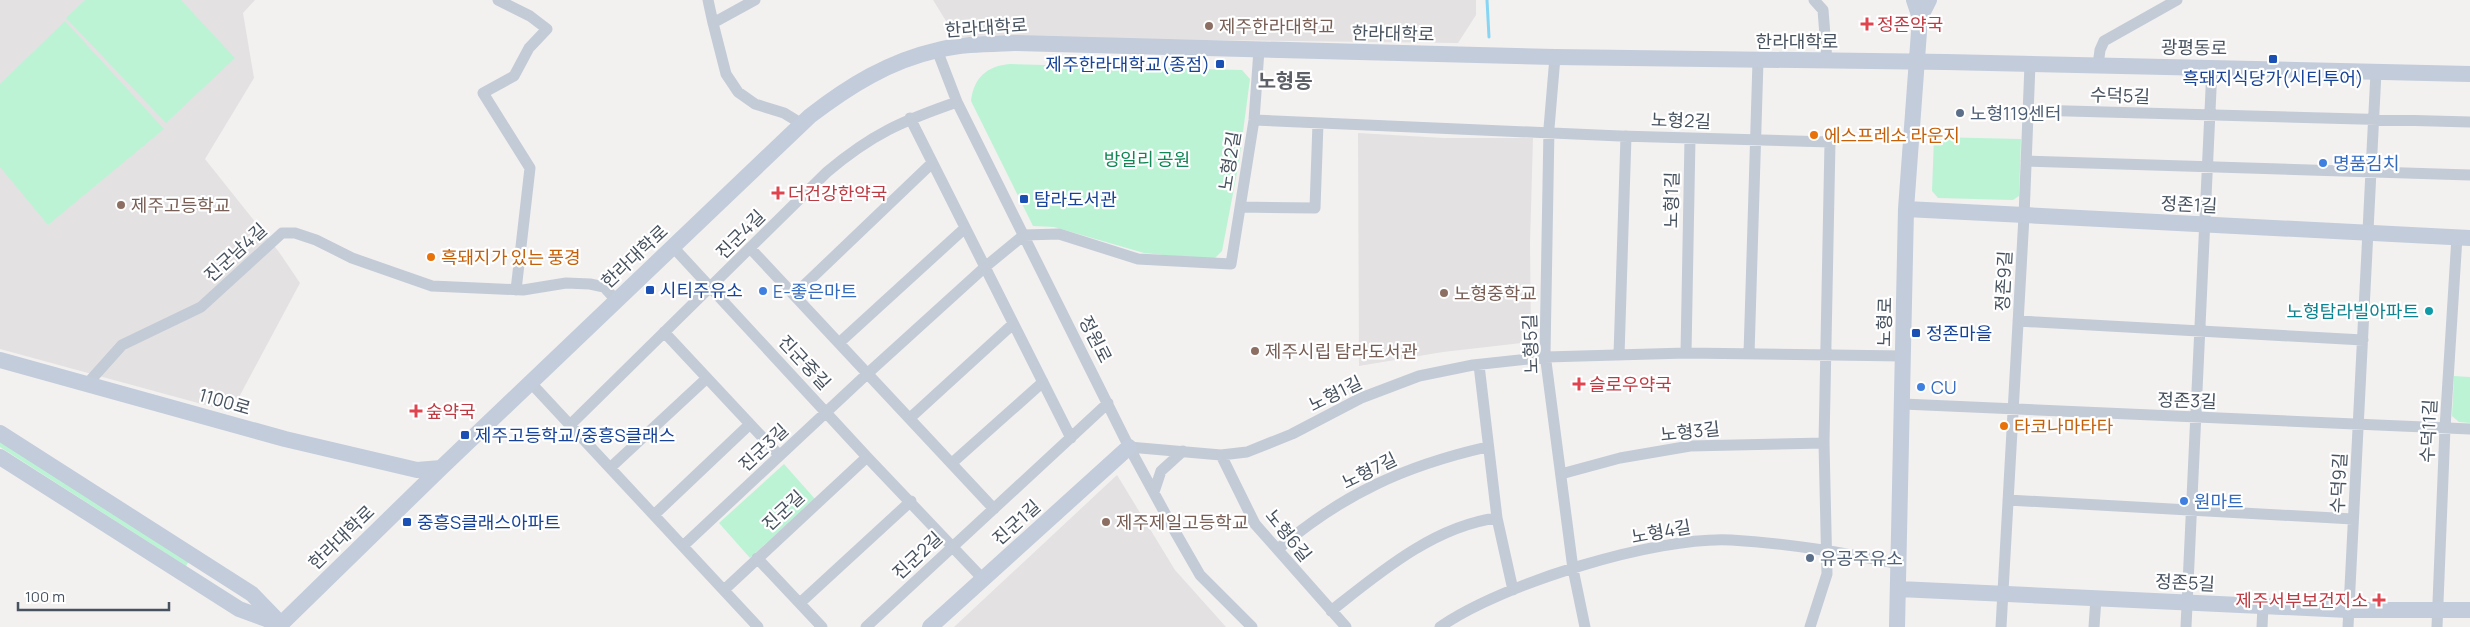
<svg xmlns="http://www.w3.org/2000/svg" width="2470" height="627" font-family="Manrope,'Noto Sans KR',sans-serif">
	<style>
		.education { fill: #e4e1e2 }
		.green { fill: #bcf3d5 }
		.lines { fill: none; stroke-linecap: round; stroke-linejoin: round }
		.stream { stroke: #86d5f3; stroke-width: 3 }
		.street { stroke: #c3cbd6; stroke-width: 11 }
		.secondary { stroke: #c2ccda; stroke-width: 16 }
		.health-dot { fill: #e0444e; stroke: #fff; stroke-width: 2 }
		.education-dot { fill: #8d6e63; stroke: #fff; stroke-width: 2 }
		.transit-dot { fill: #1a4fb4; stroke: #fff; stroke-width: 2 }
		.service-dot { fill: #5c6f8a; stroke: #fff; stroke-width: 2 }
		.food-dot { fill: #e8710a; stroke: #fff; stroke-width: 2 }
		.shop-dot { fill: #3f7fe0; stroke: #fff; stroke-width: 2 }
		.culture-dot { fill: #0f9aa8; stroke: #fff; stroke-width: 2 }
		.labels { text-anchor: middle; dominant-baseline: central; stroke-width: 4.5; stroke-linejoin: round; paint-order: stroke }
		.health-label { font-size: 18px; fill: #be3a42; stroke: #fff; text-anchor: start }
		.education-label { font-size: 18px; fill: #785e54; stroke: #fff; text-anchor: start }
		.street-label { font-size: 18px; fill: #47525f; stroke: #fff }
		.transit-label { font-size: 18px; fill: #164399; stroke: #fff; text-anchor: start }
		.service-label { font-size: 18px; fill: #4e5e75; stroke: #fff; text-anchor: start }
		.food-label { font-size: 18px; fill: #c56008; stroke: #fff; text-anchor: start }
		.park-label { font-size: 18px; fill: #108754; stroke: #fff }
		.shop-label { font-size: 18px; fill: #366cbe; stroke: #fff; text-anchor: start }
		.culture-label { font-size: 18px; fill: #0d838f; stroke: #fff; text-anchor: end }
		.quarter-label { font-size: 20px; font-weight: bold; fill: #5c6066; stroke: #fff }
	</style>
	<rect width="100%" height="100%" fill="#f3f0f0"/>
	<!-- education -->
	<path class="education" d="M 0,0 L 255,0 L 243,13 L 254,78 L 205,159 L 279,252 L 300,283 L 231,412 L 0,349 Z
		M 933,0 L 1476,0 L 1476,15 L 1458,43 L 956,37 Z
		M 1358,133 L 1444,138 L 1533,138 L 1530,243 L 1531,342 L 1443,352 L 1359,366 Z
		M 1117,475 L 1175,570 L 1226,627 L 954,627 Z"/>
	<!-- green -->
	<path class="green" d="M 85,0 L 181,0 L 235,58 L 166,123 L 66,18 Z
		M 65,21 L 164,129 L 48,225 L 0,167 L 0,84 Z
		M 1010,64 L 1242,70 L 1250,79 L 1239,162 L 1222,251 L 1213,260 L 1144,253 L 1054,227 L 1033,226 L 971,101 C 974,77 987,66 1010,64 Z
		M 1934,137 L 2021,139 L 2019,196 L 2013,200 L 1938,198 L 1932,191 Z
		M 2454,376 L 2470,377 L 2470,423 L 2459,422 L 2452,416 Z
		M 0,440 L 189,561 L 186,566 L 0,447 Z
		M 784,464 L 815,499 L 750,558 L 719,523 Z"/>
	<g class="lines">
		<!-- stream -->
		<path class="stream" d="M 1487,0 L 1489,37"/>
		<!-- street -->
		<path class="street" d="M 498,0 L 530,16 L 547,29 L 529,48 L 514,76 L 483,93 L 530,168 L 516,290
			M 708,0 L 713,23
			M 755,0 L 713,23 L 726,74 L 738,92 L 755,104 L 784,113 L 802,124
			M 1814,0 L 1823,10 L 1827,61
			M 937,50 L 957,102 L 1129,447 L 1173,528 L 1200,575 L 1252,627
			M 1555,57 L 1549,128 L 1545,354 L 1573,569 L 1585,627
			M 2098,65 L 2100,50 L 2104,41 L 2177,0
			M 2028,110 L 2470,122
			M 910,118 L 1071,438
			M 1254,120 L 1620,136 L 1830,142 L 1824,443 L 1827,574 L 1810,627
			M 2026,161 L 2470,175
			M 1240,207 L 1315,208 L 1318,123
			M 673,247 L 867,457 L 983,579
			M 750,248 L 994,509
			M 795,294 L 931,164
			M 2018,321 L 2363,340
			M 664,332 L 779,455
			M 839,343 L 965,228
			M 1686,353 L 1690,138
			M 1749,354 L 1758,61
			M 1619,355 L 1626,136
			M 1479,365 L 1497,518 L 1513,590
			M 530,382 L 758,627
			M 88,383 L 122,345 L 201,307 L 282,233 L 295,233 L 316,240 L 352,258 L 432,286 L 523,290 L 566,283 L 590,284 L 604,287 L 616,300
			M 1903,404 L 2470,429
			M 910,418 L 1013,324
			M 570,425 L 827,172 C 872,134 902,121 957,102
			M 1129,447 L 1221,455 L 1247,452 L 1292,434 L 1361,398 L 1419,376 L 1473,365 L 1546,357 L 1686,353 L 1904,356
			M 1221,455 L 1255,524 L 1346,627
			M 952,463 L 1043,382
			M 610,468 L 707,378
			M 1561,474 L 1620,458 L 1690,446 L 1824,443
			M 1154,492 L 1161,471 L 1183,451
			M 2008,500 L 2353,519
			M 654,515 L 750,424
			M 683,546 L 867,374 L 985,267 L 1024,235 L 1059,234 L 1138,259 L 1231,264 L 1254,120 L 1259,50
			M 1278,549 C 1343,494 1404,466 1487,447
			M 757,558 L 822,627
			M 724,590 L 867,457
			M 800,603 L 911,501
			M 1331,611 C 1379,573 1434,526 1497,518
			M 866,627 L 1108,403
			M 1440,627 C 1501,584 1656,536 1731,540 C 1788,543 1844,553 1900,564
			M 2001,627 L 2024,216 L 2030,64
			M 2094,627 L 2096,598
			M 2186,627 L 2212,68
			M 2262,627 L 2263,606
			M 2348,627 L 2376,72
			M 2437,627 L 2445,428 L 2457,237"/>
		<!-- secondary -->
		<path class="secondary" d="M 1920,18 L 1929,0
			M 1906,209 L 2470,238
			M 0,360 L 285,439 L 417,470 L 441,468
			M 0,433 L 252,594 L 281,624
			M 0,457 L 239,609 L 277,623
			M 1899,589 L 2348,610 L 2470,610
			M 278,627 L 441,468 L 810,116 C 849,86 889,61 938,50 C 962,44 989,44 1014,43 L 1555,57 L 1946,62 L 2470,74
			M 930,627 L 1129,447
			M 1897,627 L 1906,209 L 1920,18 L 1914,0"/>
	</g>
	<!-- markers -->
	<g class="health-dot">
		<path d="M1864.5 16.5h5v5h5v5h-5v5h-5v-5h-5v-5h5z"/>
		<path d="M775.5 185.5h5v5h5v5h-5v5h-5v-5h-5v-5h5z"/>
		<path d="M1576.5 376.5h5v5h5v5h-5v5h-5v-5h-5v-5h5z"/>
		<path d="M413.5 403.5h5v5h5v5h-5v5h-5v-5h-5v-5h5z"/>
		<path d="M2376.5 592.5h5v5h5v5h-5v5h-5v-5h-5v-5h5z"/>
	</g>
	<g class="education-dot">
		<circle cx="1209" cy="26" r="5"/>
		<circle cx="121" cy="205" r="5"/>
		<circle cx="1444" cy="293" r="5"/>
		<circle cx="1255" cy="351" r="5"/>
		<circle cx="1106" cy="522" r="5"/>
	</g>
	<g class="transit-dot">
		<rect x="2268" y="54" width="10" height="10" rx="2.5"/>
		<rect x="1215" y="59" width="10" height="10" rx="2.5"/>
		<rect x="1019" y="194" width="10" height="10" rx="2.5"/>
		<rect x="645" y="285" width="10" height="10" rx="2.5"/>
		<rect x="1911" y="328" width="10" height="10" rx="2.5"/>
		<rect x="460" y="430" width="10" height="10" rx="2.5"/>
		<rect x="402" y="517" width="10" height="10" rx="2.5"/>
	</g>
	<g class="service-dot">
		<circle cx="1960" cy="113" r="5"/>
		<circle cx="1810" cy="558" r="5"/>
	</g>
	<g class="food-dot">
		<circle cx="1814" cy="135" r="5"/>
		<circle cx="431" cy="257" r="5"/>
		<circle cx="2004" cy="426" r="5"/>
	</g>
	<g class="shop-dot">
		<circle cx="2323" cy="163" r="5"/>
		<circle cx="763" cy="291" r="5"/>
		<circle cx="1921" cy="387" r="5"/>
		<circle cx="2184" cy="501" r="5"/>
	</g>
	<circle class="culture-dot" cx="2429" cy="311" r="5"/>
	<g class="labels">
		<!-- health labels -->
		<g class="health-label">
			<text x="1877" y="24">정존약국</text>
			<text x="788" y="193">더건강한약국</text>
			<text x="1589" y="384">슬로우약국</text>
			<text x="426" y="411">숲약국</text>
			<text x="2368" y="600" text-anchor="end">제주서부보건지소</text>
		</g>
		<!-- education labels -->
		<g class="education-label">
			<text x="1219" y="26">제주한라대학교</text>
			<text x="131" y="205">제주고등학교</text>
			<text x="1454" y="293">노형중학교</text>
			<text x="1265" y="351">제주시립 탐라도서관</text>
			<text x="1116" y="522">제주제일고등학교</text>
		</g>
		<!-- street labels -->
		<g class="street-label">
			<text transform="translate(986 27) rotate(-4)">한라대학로</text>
			<text transform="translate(1393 33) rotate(1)">한라대학로</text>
			<text x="1797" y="41">한라대학로</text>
			<text transform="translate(2194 47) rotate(1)">광평동로</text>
			<text transform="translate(2120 95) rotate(2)">수덕5길</text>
			<text transform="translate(1681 120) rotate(2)">노형2길</text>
			<text transform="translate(1229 161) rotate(-81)">노형2길</text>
			<text transform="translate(1671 200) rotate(-89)">노형1길</text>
			<text transform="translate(2189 204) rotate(3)">정존1길</text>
			<text transform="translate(740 234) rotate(-45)">진군4길</text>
			<text transform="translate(235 252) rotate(-42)">진군남4길</text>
			<text transform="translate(634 256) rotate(-43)">한라대학로</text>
			<text transform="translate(2003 281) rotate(-87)">정존9길</text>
			<text transform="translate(1884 322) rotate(-89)">노형로</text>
			<text transform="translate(1096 339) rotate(63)">정원로</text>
			<text transform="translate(1530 344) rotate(-92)">노형5길</text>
			<text transform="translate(805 362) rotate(47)">진군중길</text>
			<text transform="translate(1335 393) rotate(-26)">노형1길</text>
			<text transform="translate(2187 400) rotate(2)">정존3길</text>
			<text transform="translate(225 401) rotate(16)">1100로</text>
			<text transform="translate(1690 431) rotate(-6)">노형3길</text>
			<text transform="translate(2428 431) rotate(-87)">수덕11길</text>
			<text transform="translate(763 447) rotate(-43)">진군3길</text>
			<text transform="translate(1369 470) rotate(-26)">노형7길</text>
			<text transform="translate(2338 483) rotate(-87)">수덕9길</text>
			<text transform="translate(783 510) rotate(-43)">진군길</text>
			<text transform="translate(1016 522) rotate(-42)">진군1길</text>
			<text transform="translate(1661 531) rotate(-10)">노형4길</text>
			<text transform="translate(1289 535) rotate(51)">노형6길</text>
			<text transform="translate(341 537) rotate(-44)">한라대학로</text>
			<text transform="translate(917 555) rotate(-43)">진군2길</text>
			<text transform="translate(2185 582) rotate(3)">정존5길</text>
		</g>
		<!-- transit labels -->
		<g class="transit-label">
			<text x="1210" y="64" text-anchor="end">제주한라대학교(종점)</text>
			<text x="2273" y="78" text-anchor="middle">흑돼지식당가(시티투어)</text>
			<text x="1034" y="199">탐라도서관</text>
			<text x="660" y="290">시티주유소</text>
			<text x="1926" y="333">정존마을</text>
			<text x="475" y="435">제주고등학교/중흥S클래스</text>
			<text x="417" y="522">중흥S클래스아파트</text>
		</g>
		<!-- service labels -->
		<g class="service-label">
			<text x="1970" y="113">노형119센터</text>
			<text x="1820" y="558">유공주유소</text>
		</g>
		<!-- food labels -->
		<g class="food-label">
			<text x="1824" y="135">에스프레소 라운지</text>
			<text x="441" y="257">흑돼지가 있는 풍경</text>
			<text x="2014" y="426">타코나마타타</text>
		</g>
		<!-- park labels -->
		<g class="park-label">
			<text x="1147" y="159">방일리 공원</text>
		</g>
		<!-- shop labels -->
		<g class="shop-label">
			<text x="2333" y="163">명품김치</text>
			<text x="773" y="291">E-좋은마트</text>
			<text x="1931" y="387">CU</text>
			<text x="2194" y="501">원마트</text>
		</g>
		<!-- culture labels -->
		<g class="culture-label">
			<text x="2419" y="311">노형탐라빌아파트</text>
		</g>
		<!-- quarter labels -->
		<g class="quarter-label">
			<text x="1285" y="80">노형동</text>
		</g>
	</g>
	<!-- scale -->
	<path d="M18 602v8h151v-8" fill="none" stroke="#47525f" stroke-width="2.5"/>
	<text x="25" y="602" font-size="15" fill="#47525f" stroke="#ffffff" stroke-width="4" paint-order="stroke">100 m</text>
</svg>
